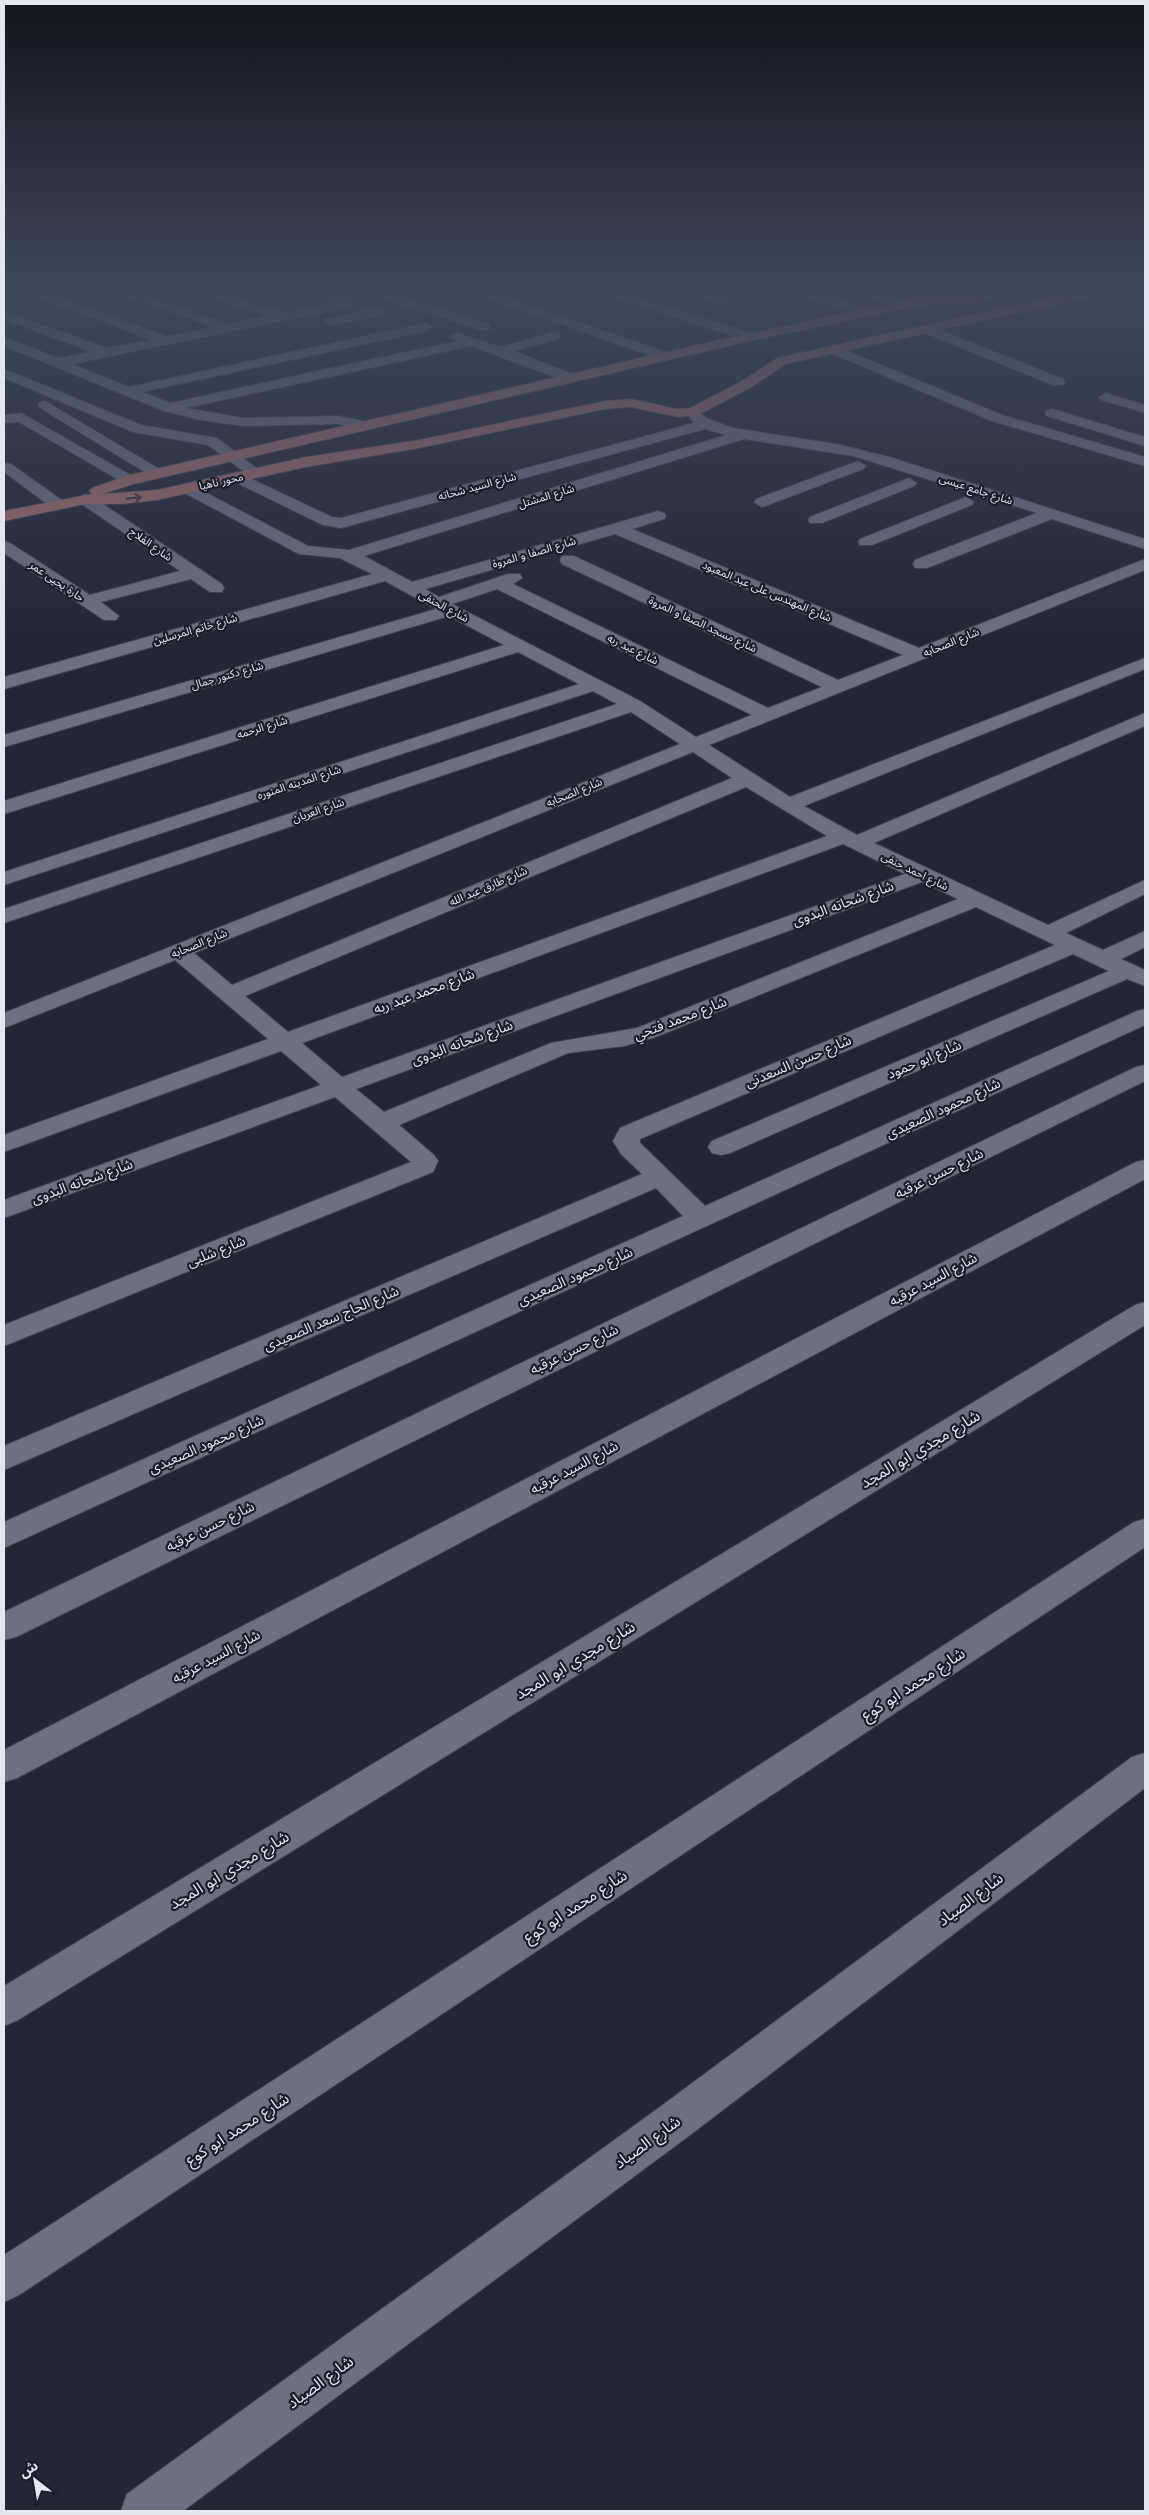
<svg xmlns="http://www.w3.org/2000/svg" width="1149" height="2515" font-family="Jost,'Noto Sans Arabic',sans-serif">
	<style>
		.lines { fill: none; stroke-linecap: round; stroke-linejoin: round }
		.minor-casing { stroke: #40444f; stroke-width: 2 }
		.major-casing { stroke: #40444f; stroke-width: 2 }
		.minor { fill: #6c7182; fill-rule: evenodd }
		.major { fill: #a16c6a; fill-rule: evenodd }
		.oneway { stroke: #42353d }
		.labels { text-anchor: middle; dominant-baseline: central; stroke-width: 4.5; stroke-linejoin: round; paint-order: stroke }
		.far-street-label { font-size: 11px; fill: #e3e7f0; stroke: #191d2a }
		.street-label { font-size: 14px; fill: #e3e7f0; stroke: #191d2a }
		.near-street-label { font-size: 16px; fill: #e3e7f0; stroke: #191d2a }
	</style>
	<rect width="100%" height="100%" fill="#222735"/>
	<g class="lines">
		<!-- minor casing -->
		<g class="minor-casing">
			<path id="minor" d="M 17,289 L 35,289 L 167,336 L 212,327 L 106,289 L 125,289 L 228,324 L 267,316 L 187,289 L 207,289 L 283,313 L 336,302 L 300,289 L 320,289 L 355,300 L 357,303 L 351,307 L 72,364 L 129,387 L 426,323 L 432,327 L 426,331 L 142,392 L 170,403 L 457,341 L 449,337 L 456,333 L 501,347 L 554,332 L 559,333 L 561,336 L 559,339 L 514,351 L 572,374 L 574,377 L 567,381 L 562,380 L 471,346 L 186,408 L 244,418 L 338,416 L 368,422 L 370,425 L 368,428 L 363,429 L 338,424 L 244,426 L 200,420 L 164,411 L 4,346 L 4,337 L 58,358 L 91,352 L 4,319 L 4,311 L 107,348 L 151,340 Z
				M 357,289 L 376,289 L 489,324 L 490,327 L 489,330 L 479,330 Z
				M 463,289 L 482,289 L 669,353 L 671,356 L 664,360 L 659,359 Z
				M 589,289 L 609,289 L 755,334 L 757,337 L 755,340 L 745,340 Z
				M 674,289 L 694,289 L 726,298 L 728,301 L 722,305 Z
				M 783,289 L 803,289 L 872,309 L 874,312 L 868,316 L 864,315 L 785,292 Z
				M 843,289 L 863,289 L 906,302 L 908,305 L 902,309 Z
				M 378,308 L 382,309 L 384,312 L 382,315 L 331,326 L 325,322 L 326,319 Z
				M 927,325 L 1063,379 L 1065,382 L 1063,385 L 1053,385 L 922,332 L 921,329 L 922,326 Z
				M 833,345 L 1002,415 L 1145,457 L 1145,466 L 992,421 L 828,352 L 826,349 Z
				M 4,369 L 141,425 L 217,438 L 263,473 L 255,478 L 250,476 L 208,445 L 133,432 L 4,378 Z
				M 1106,393 L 1145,405 L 1145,413 L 1101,400 L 1099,397 Z
				M 45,401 L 161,470 L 164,473 L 156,478 L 151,476 L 40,408 L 38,405 L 40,402 Z
				M 1052,409 L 1145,437 L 1145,446 L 1047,416 L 1045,413 L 1047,410 Z
				M 694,410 L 699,411 L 706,418 L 733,428 L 836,444 L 893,458 L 1145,539 L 1145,549 L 1052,519 L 927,568 L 915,568 L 913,564 L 915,560 L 1037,513 L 853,456 L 744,439 L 364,556 L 412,582 L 658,511 L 664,513 L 666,516 L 664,519 L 632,529 L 919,648 L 1145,559 L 1145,570 L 709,745 L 790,797 L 1145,658 L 1145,669 L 804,806 L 857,835 L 1145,713 L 1145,726 L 874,843 L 1048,925 L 1145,880 L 1145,894 L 1066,933 L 1103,950 L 1145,931 L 1145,947 L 1121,959 L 1145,970 L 1145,986 L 1127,979 L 730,1153 L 721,1155 L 712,1153 L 708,1147 L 712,1141 L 1109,971 L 1073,954 L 640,1139 L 640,1143 L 705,1206 L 1137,1011 L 1145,1009 L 1145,1025 L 4,1548 L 4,1522 L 683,1216 L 656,1188 L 4,1470 L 4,1446 L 642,1174 L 621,1154 L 613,1141 L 620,1128 L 1055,945 L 976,907 L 653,1038 L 624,1046 L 568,1053 L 399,1125 L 434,1155 L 438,1161 L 433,1172 L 4,1346 L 4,1325 L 411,1162 L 335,1097 L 4,1218 L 4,1200 L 321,1085 L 281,1051 L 4,1152 L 4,1135 L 268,1039 L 175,960 L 4,1028 L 4,1013 L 680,744 L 631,712 L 4,923 L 4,909 L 617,704 L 593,691 L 4,885 L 4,872 L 579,684 L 518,652 L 4,814 L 4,801 L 504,645 L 449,616 L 4,747 L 4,735 L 436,609 L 385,581 L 4,689 L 4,677 L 372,574 L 340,558 L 299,554 L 181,491 L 178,488 L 181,485 L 191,485 L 308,546 L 349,550 L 726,435 L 705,429 L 341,528 L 323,525 L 231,480 L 228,477 L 236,472 L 241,474 L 332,517 L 341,518 L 694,423 L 687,414 ZM 615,534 L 903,655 L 838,680 L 574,556 L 562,556 L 560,560 L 562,564 L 822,687 L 768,708 L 513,584 L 522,578 L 520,574 L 508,574 L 439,597 L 425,589 ZM 497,589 L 752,715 L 696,737 L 640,701 L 452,604 ZM 693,752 L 732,778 L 232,985 L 194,953 ZM 746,787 L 827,836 L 288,1032 L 245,996 ZM 843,844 L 905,874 L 342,1077 L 302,1043 ZM 922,882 L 958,899 L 637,1028 L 551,1043 L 384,1112 L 356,1089 Z
				M 21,413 L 134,477 L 137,480 L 134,483 L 124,483 L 19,422 L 4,423 L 4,415 Z
				M 858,461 L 866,466 L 863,469 L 768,505 L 762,507 L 754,502 L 756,499 Z
				M 4,463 L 11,464 L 63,501 L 65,504 L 63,507 L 51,507 L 4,472 Z
				M 909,478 L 917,483 L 914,486 L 822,523 L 810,523 L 808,520 L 810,517 Z
				M 85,494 L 91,496 L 222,584 L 224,588 L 222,592 L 210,592 L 191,579 L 101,602 L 119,616 L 116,620 L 104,620 L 4,553 L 4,541 L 10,543 L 90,595 L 180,571 L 79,502 L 77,499 Z
				M 966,497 L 974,502 L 972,505 L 872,545 L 860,545 L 858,542 L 860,539 Z
				M 1145,1065 L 1145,1081 L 16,1637 L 4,1640 L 4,1612 L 1136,1067 Z
				M 1145,1160 L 1145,1179 L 17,1778 L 4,1782 L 4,1750 L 1136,1162 Z
				M 1145,1302 L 1145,1325 L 18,2020 L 4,2026 L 4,1986 L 1135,1305 Z
				M 1145,1519 L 1145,1547 L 19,2295 L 4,2302 L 4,2255 L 1134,1522 Z
				M 1145,1753 L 1145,1788 L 694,2132 L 183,2511 L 121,2511 L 127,2494 L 664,2104 L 1132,1757 Z"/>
		</g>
		<!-- major casing -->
		<g class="major-casing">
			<path id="major" d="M 1002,289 L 1022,290 L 1020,293 L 978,302 L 921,305 L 750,341 L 134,484 L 102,494 L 157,490 L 306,457 L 419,440 L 605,401 L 631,399 L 677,409 L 690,408 L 740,382 L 777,358 L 1090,289 L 1114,289 L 1108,293 L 786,364 L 750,388 L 698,415 L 677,417 L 631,407 L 605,409 L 419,448 L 306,467 L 157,500 L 121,504 L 85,504 L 4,521 L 4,511 L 92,494 L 89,491 L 92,488 L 129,475 L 750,333 L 921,297 L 978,294 Z"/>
		</g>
		<!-- minor -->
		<use href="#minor" class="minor"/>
		<!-- major -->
		<use href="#major" class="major"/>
	</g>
	<!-- one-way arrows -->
	<defs><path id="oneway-shaft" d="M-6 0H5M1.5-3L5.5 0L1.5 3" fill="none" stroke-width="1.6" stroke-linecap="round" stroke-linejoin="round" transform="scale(1.25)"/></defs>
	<use class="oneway" href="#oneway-shaft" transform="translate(134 498) rotate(-6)"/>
	<!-- sky -->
	<linearGradient id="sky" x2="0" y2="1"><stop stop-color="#13151d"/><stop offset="0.45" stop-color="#3e475c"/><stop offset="1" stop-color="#3e475c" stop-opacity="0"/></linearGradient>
	<rect width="1149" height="641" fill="url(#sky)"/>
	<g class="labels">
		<!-- far-street labels -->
		<g class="far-street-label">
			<text transform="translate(221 481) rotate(-13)">محور ناهيا</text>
			<text transform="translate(477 486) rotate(-15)">شارع السيد شحاته</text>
			<text transform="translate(976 489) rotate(18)">شارع جامع عيسى</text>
			<text transform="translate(546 496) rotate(-17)">شارع المشتل</text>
			<text transform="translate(151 544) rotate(35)">شارع الفلاح</text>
			<text transform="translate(534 552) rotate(-16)">شارع الصفا و المروة</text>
			<text transform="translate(57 581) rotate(34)">حارة يحيى عمر</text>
			<text transform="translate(767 591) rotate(23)">شارع المهندس على عبد المعبود</text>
			<text transform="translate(444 606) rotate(28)">شارع الحنفى</text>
			<text transform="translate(703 624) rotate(25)">شارع مسجد الصفا و المروة</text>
			<text transform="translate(195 629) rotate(-16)">شارع خاتم المرسلين</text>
			<text transform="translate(951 642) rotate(-22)">شارع الصحابه</text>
			<text transform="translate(633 649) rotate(26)">شارع عبد ربه</text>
			<text transform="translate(227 675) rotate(-16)">شارع دكتور جمال</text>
			<text transform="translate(262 727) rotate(-17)">شارع الرحمه</text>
			<text transform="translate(299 782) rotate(-18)">شارع المدينه المنوره</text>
			<text transform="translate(574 792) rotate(-22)">شارع الصحابه</text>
			<text transform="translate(318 810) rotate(-19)">شارع العريان</text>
			<text transform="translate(915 871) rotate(26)">شارع احمد حنفى</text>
			<text transform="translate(488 886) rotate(-23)">شارع طارق عبد الله</text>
			<text transform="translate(199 943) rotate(-22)">شارع الصحابه</text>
		</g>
		<!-- street labels -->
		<g class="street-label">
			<text transform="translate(843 903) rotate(-20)">شارع شحاته البدوى</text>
			<text transform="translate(424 991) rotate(-20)">شارع محمد عبد ربه</text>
			<text transform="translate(680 1018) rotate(-21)">شارع محمد فتحي</text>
			<text transform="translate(462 1042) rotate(-20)">شارع شحاته البدوى</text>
			<text transform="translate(924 1059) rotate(-23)">شارع ابو حمود</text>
			<text transform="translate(798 1061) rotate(-23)">شارع حسن السعدنى</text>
			<text transform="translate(943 1108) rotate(-25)">شارع محمود الصعيدى</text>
			<text transform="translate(939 1173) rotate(-26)">شارع حسن عرقبه</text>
			<text transform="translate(82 1181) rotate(-20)">شارع شحاته البدوى</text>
			<text transform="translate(216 1251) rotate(-22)">شارع شلبى</text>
			<text transform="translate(575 1276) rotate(-24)">شارع محمود الصعيدى</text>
			<text transform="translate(933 1279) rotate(-28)">شارع السيد عرقبه</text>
			<text transform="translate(331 1318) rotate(-23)">شارع الحاج سعد الصعيدى</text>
			<text transform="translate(574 1349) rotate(-26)">شارع حسن عرقبه</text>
			<text transform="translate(206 1444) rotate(-24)">شارع محمود الصعيدى</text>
			<text transform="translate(574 1467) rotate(-28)">شارع السيد عرقبه</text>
			<text transform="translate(210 1526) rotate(-26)">شارع حسن عرقبه</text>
			<text transform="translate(216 1656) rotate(-28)">شارع السيد عرقبه</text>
		</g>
		<!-- near-street labels -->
		<g class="near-street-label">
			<text transform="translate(920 1449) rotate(-31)">شارع مجدي ابو المجد</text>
			<text transform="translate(575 1660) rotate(-31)">شارع مجدي ابو المجد</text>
			<text transform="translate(913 1684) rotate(-33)">شارع محمد ابو كوع</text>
			<text transform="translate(229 1870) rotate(-31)">شارع مجدي ابو المجد</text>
			<text transform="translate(970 1899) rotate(-37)">شارع الصياد</text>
			<text transform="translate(575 1906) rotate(-33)">شارع محمد ابو كوع</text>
			<text transform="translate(237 2129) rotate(-33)">شارع محمد ابو كوع</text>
			<text transform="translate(647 2142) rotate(-36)">شارع الصياد</text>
			<text transform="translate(320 2382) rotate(-36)">شارع الصياد</text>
		</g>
	</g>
	<!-- border -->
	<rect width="1149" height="2515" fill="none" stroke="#e3e7f0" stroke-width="10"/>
	<!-- north arrow -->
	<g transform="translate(35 2480) rotate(329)" stroke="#191d2a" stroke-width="4" paint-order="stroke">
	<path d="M0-4L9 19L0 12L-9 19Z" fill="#e3e7f0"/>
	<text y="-8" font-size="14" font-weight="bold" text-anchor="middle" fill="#e3e7f0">ش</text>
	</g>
</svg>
